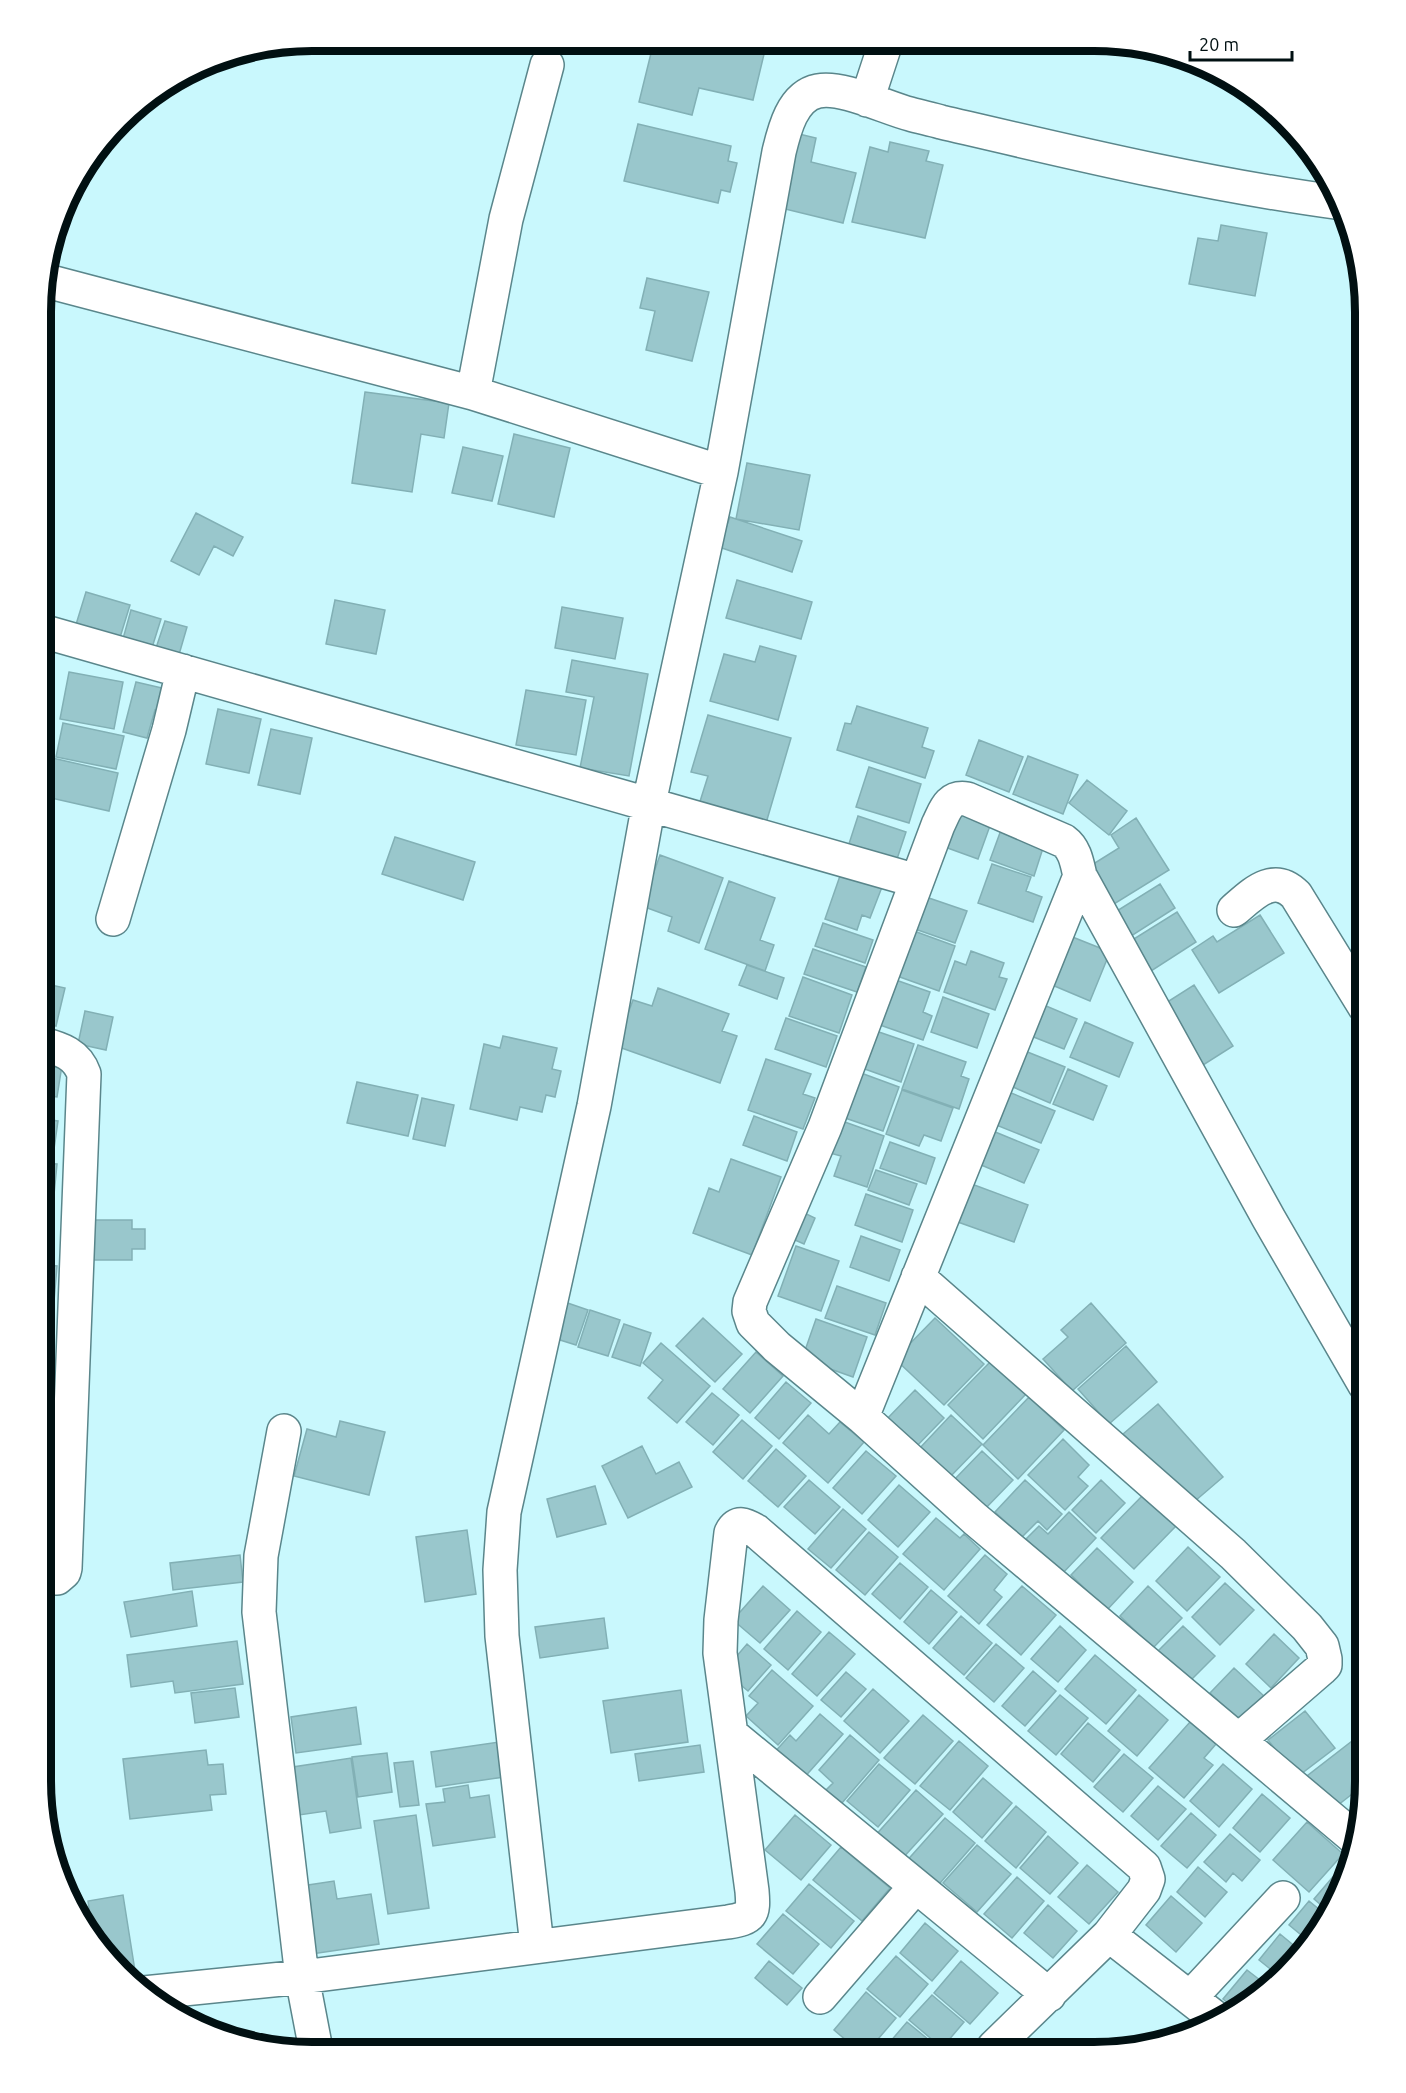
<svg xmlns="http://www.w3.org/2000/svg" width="1406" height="2093" font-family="Ubuntu,sans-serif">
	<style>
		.building { fill: #99c7cc; stroke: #82b0b5; stroke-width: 1.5 }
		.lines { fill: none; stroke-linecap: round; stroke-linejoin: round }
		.minor-casing { stroke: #5a868b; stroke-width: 36 }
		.minor { stroke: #fff; stroke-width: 33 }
		.rim { fill: none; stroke: #011012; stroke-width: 8 }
	</style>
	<rect width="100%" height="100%" fill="#c9f8fd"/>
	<!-- building -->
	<path class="building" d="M 654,41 L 747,42 L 766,46 L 753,100 L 699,88 L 692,115 L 639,102 Z
		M 638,124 L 731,146 L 728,161 L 737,163 L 730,192 L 721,190 L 718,203 L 624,181 Z
		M 799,134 L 816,138 L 811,162 L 856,173 L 843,223 L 781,208 Z
		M 890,142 L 929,151 L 926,161 L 943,165 L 925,238 L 852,222 L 870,147 L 888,152 Z
		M 1221,225 L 1267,233 L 1255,296 L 1189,284 L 1198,238 L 1218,241 Z
		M 647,278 L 709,292 L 692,361 L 646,350 L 655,311 L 640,308 Z
		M 365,392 L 449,403 L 444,438 L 421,434 L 412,492 L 352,483 Z
		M 514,434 L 570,448 L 554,517 L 498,504 Z
		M 463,447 L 503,456 L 492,501 L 452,493 Z
		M 747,463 L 810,475 L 799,530 L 736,519 Z
		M 196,513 L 243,537 L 233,556 L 214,546 L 199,575 L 171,561 Z
		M 730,517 L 802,541 L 792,572 L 719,547 Z
		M 737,580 L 812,602 L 801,639 L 726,618 Z
		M 86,592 L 130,605 L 118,644 L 74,631 Z
		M 335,600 L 385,610 L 376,654 L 326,644 Z
		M 562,607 L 623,618 L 615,659 L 555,648 Z
		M 131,610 L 161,619 L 150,654 L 121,646 Z
		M 165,621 L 187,627 L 178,658 L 155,651 Z
		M 760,646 L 796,656 L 778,720 L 710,701 L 724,654 L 755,662 Z
		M 42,647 L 53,650 L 42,687 Z
		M 572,660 L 648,674 L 629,776 L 580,768 L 594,697 L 566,692 Z
		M 69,672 L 123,682 L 114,729 L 60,719 Z
		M 136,682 L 175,691 L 169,714 L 155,710 L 147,738 L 123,732 Z
		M 526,690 L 586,700 L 576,755 L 516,745 Z
		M 857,706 L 928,728 L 922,747 L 934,751 L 925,778 L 837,750 L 845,723 L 851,724 Z
		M 218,709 L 261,719 L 249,773 L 206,764 Z
		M 708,715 L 791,738 L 764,830 L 697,811 L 708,776 L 691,772 Z
		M 63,723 L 124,736 L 116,769 L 56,757 Z
		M 271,729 L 312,738 L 300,794 L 258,785 Z
		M 979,740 L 1023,757 L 1009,792 L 966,775 Z
		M 1028,756 L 1078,775 L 1063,814 L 1013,794 Z
		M 48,757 L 118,773 L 109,811 L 42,796 L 42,781 Z
		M 869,767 L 921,784 L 909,823 L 856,807 Z
		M 1087,780 L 1127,811 L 1109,835 L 1069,803 Z
		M 955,810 L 991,823 L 978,859 L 942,846 Z
		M 858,816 L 906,832 L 895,865 L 847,850 Z
		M 1136,818 L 1169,870 L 1114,904 L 1090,866 L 1119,848 L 1111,835 Z
		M 1001,830 L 1044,845 L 1034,876 L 990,860 Z
		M 395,837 L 475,862 L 463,900 L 382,874 Z
		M 660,855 L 723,878 L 699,943 L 668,931 L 672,917 L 642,906 Z
		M 992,864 L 1031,877 L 1026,891 L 1042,897 L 1033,922 L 978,903 Z
		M 841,873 L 882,887 L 870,918 L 862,915 L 857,930 L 825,919 Z
		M 729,881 L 775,898 L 760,940 L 774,945 L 765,971 L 705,949 Z
		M 1160,884 L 1175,908 L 1128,938 L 1112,914 Z
		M 926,897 L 967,911 L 955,943 L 915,929 Z
		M 1177,912 L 1196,942 L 1148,973 L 1129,942 Z
		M 1260,915 L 1284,953 L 1219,993 L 1192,950 L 1213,936 L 1217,942 Z
		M 823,923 L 873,940 L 865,963 L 815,946 Z
		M 914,931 L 955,946 L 939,991 L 897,976 Z
		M 1065,934 L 1110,952 L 1090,1001 L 1045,982 Z
		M 813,949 L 866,967 L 857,992 L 804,974 Z
		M 971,951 L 1004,963 L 999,977 L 1007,979 L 995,1010 L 944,992 L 955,961 L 966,965 Z
		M 747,965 L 784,978 L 777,999 L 739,985 Z
		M 803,977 L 852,995 L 839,1033 L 789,1016 Z
		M 893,979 L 930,992 L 923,1012 L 932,1016 L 923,1040 L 877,1024 Z
		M 42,983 L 65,988 L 56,1026 L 42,1023 Z
		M 1194,985 L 1233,1046 L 1200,1067 L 1161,1006 Z
		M 658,988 L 729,1014 L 722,1031 L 737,1036 L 720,1083 L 616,1046 L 633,1000 L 652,1006 Z
		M 943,997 L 989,1014 L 977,1048 L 931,1032 Z
		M 1039,1003 L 1077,1019 L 1064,1049 L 1026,1034 Z
		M 85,1011 L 113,1017 L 106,1050 L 78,1044 Z
		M 786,1018 L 837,1036 L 826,1067 L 775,1049 Z
		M 1085,1022 L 1133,1043 L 1119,1077 L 1070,1057 Z
		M 876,1031 L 914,1044 L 901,1082 L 862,1068 Z
		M 503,1036 L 557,1048 L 552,1069 L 561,1071 L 555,1097 L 546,1095 L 542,1112 L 520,1107 L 517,1120 L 470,1109 L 484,1044 L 500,1048 Z
		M 918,1045 L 966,1062 L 961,1076 L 969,1079 L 959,1109 L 902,1089 Z
		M 1020,1049 L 1065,1067 L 1050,1103 L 1006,1084 Z
		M 42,1056 L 63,1059 L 57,1097 L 42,1095 Z
		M 766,1059 L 811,1074 L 803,1094 L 815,1098 L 803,1129 L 748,1110 Z
		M 1068,1069 L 1107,1086 L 1093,1120 L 1053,1104 Z
		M 861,1073 L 899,1087 L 883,1131 L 845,1118 Z
		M 357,1082 L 418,1095 L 408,1136 L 347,1123 Z
		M 902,1090 L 953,1108 L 941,1141 L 924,1135 L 919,1146 L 886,1134 Z
		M 1004,1090 L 1055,1111 L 1041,1143 L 989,1122 Z
		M 422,1098 L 454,1105 L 445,1146 L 413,1139 Z
		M 754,1116 L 797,1132 L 787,1161 L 743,1145 Z
		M 42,1119 L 58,1121 L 52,1163 L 41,1161 Z
		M 842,1121 L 884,1136 L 867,1187 L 834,1176 L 841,1156 L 830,1153 Z
		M 988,1129 L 1039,1150 L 1024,1183 L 974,1162 Z
		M 890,1142 L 935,1158 L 926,1184 L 880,1168 Z
		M 731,1159 L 781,1177 L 752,1255 L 693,1233 L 709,1188 L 719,1192 Z
		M 41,1163 L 57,1164 L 52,1215 L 41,1214 Z
		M 876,1170 L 917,1184 L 909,1205 L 868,1190 Z
		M 969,1183 L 1028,1205 L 1014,1242 L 955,1221 Z
		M 866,1194 L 913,1210 L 902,1242 L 855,1225 Z
		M 798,1210 L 815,1218 L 804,1244 L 786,1236 Z
		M 41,1218 L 51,1219 L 48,1249 L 41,1248 Z
		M 91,1220 L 132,1220 L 132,1229 L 145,1229 L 145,1249 L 132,1249 L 132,1260 L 90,1260 Z
		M 861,1236 L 900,1250 L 889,1281 L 850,1267 Z
		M 796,1246 L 839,1261 L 821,1311 L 778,1296 Z
		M 41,1264 L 57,1266 L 53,1313 L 41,1312 Z
		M 837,1286 L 886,1303 L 875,1335 L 825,1318 Z
		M 556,1299 L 588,1310 L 576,1345 L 544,1335 Z
		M 1091,1303 L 1126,1343 L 1072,1391 L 1043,1359 L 1068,1337 L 1061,1330 Z
		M 590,1310 L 620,1320 L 608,1356 L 578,1347 Z
		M 41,1317 L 53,1318 L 48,1366 L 41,1366 Z
		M 703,1318 L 742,1354 L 715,1382 L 676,1346 Z
		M 935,1318 L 984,1364 L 944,1405 L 895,1359 Z
		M 816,1319 L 867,1337 L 853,1377 L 802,1359 Z
		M 624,1324 L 651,1333 L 640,1366 L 612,1357 Z
		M 661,1343 L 710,1386 L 677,1423 L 648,1398 L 663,1380 L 643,1363 Z
		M 1126,1346 L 1157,1382 L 1109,1424 L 1078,1389 Z
		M 756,1352 L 783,1376 L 750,1413 L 723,1389 Z
		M 991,1361 L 1026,1394 L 983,1439 L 948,1405 Z
		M 41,1370 L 47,1371 L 43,1411 L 41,1411 Z
		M 786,1382 L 811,1403 L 779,1439 L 755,1418 Z
		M 915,1390 L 944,1418 L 913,1450 L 883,1423 Z
		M 712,1393 L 739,1415 L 713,1445 L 686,1422 Z
		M 1029,1397 L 1064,1430 L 1018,1479 L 983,1445 Z
		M 1158,1404 L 1223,1477 L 1188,1507 L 1123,1434 Z
		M 808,1415 L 829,1434 L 840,1422 L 864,1442 L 828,1483 L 783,1443 Z
		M 951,1415 L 982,1444 L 949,1478 L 918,1450 Z
		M 742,1420 L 772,1446 L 743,1479 L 713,1452 Z
		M 340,1421 L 385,1432 L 369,1495 L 294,1476 L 307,1429 L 336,1437 Z
		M 1063,1439 L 1089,1465 L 1078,1477 L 1088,1486 L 1065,1510 L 1028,1475 Z
		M 642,1446 L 656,1474 L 679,1462 L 692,1487 L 628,1518 L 602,1466 Z
		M 776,1449 L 806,1476 L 778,1507 L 748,1481 Z
		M 866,1451 L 896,1476 L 862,1514 L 833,1488 Z
		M 982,1451 L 1013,1480 L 983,1511 L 952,1482 Z
		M 41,1473 L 49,1474 L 46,1505 L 41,1504 Z
		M 809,1480 L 840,1507 L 815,1534 L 784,1507 Z
		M 1025,1480 L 1062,1514 L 1047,1530 L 1038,1521 L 1022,1537 L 995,1512 Z
		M 1101,1480 L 1125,1503 L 1096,1533 L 1072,1510 Z
		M 899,1485 L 930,1512 L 898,1547 L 868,1520 Z
		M 595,1486 L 606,1524 L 557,1537 L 547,1499 Z
		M 1143,1495 L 1176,1526 L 1134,1569 L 1101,1538 Z
		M 843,1509 L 866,1529 L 831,1568 L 808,1549 Z
		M 1069,1512 L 1096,1538 L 1062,1574 L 1026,1539 L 1039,1526 L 1048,1534 Z
		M 41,1518 L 48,1518 L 45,1557 L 41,1556 Z
		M 936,1518 L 960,1538 L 964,1534 L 980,1549 L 944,1590 L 903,1554 Z
		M 467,1530 L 476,1594 L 425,1602 L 416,1537 Z
		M 869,1532 L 898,1557 L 865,1595 L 836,1570 Z
		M 1188,1547 L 1220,1577 L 1187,1611 L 1156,1581 Z
		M 1097,1548 L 1133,1582 L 1107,1610 L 1071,1575 Z
		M 240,1555 L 243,1582 L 173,1590 L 170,1563 Z
		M 985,1555 L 1007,1574 L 994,1590 L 1002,1597 L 979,1624 L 948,1596 Z
		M 900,1563 L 928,1587 L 900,1619 L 872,1594 Z
		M 1225,1583 L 1254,1610 L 1220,1645 L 1192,1617 Z
		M 763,1586 L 790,1610 L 760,1643 L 733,1620 Z
		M 1022,1586 L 1056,1615 L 1021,1655 L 987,1625 Z
		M 1148,1586 L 1182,1618 L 1153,1648 L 1120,1616 Z
		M 931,1590 L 957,1612 L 929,1644 L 904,1622 Z
		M 192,1591 L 197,1626 L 131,1637 L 124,1602 Z
		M 797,1611 L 821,1632 L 788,1670 L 764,1649 Z
		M 961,1616 L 992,1643 L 964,1675 L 933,1648 Z
		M 604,1618 L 608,1648 L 540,1658 L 535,1627 Z
		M 1060,1626 L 1086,1650 L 1058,1682 L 1031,1659 Z
		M 1183,1626 L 1215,1656 L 1189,1682 L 1157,1652 Z
		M 829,1632 L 855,1654 L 817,1696 L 792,1674 Z
		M 1274,1634 L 1299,1658 L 1271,1688 L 1246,1664 Z
		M 237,1641 L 243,1684 L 175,1693 L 173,1681 L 131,1687 L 127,1655 Z
		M 747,1644 L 771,1665 L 748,1691 L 724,1671 Z
		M 996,1644 L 1024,1668 L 994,1702 L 966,1678 Z
		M 1095,1655 L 1136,1690 L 1106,1724 L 1065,1689 Z
		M 1234,1668 L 1266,1698 L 1242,1723 L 1210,1693 Z
		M 772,1670 L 813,1706 L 778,1745 L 746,1716 L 758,1703 L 749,1696 Z
		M 1033,1671 L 1056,1691 L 1025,1726 L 1002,1706 Z
		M 846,1672 L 866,1689 L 841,1717 L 821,1700 Z
		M 235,1688 L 239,1717 L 195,1723 L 191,1693 Z
		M 873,1689 L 909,1721 L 880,1753 L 844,1721 Z
		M 681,1690 L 688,1742 L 611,1753 L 603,1701 Z
		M 1060,1695 L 1088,1718 L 1056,1755 L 1028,1731 Z
		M 1139,1695 L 1168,1720 L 1137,1756 L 1108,1731 Z
		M 356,1707 L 361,1744 L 296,1753 L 291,1717 Z
		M 1305,1711 L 1335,1748 L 1297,1777 L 1268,1740 Z
		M 820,1714 L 843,1734 L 802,1780 L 773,1754 L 790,1735 L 796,1741 Z
		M 923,1715 L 953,1741 L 915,1784 L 884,1758 Z
		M 1190,1722 L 1216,1744 L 1204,1758 L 1213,1765 L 1184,1798 L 1149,1768 Z
		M 1088,1723 L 1120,1750 L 1093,1782 L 1061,1754 Z
		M 1365,1731 L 1365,1784 L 1333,1809 L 1307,1776 Z
		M 850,1735 L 879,1760 L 842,1803 L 826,1790 L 833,1783 L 819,1770 Z
		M 959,1741 L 988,1766 L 950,1810 L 920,1786 Z
		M 499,1742 L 504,1777 L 436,1787 L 431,1752 Z
		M 700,1745 L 704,1772 L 639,1781 L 635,1754 Z
		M 206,1750 L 208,1765 L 223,1764 L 226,1794 L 210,1795 L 212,1810 L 130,1819 L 123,1759 Z
		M 387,1753 L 392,1792 L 358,1797 L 352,1757 Z
		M 1124,1754 L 1153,1778 L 1123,1812 L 1094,1787 Z
		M 351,1758 L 361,1828 L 330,1833 L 326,1811 L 299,1815 L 293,1767 Z
		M 413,1761 L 419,1805 L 400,1807 L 394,1763 Z
		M 879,1764 L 910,1790 L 878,1827 L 847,1801 Z
		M 1223,1764 L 1252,1789 L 1219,1827 L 1190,1801 Z
		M 983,1778 L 1012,1803 L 982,1838 L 953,1812 Z
		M 468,1785 L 470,1798 L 489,1795 L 495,1837 L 433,1846 L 426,1804 L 445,1802 L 443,1789 Z
		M 1158,1786 L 1186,1809 L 1158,1840 L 1131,1816 Z
		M 916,1790 L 943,1814 L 901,1860 L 874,1837 Z
		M 1262,1794 L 1290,1818 L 1260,1852 L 1233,1828 Z
		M 1016,1806 L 1046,1832 L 1016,1868 L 985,1841 Z
		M 1191,1813 L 1216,1835 L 1187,1868 L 1161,1846 Z
		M 416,1815 L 429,1908 L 388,1914 L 374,1821 Z
		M 795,1815 L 831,1845 L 801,1880 L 765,1850 Z
		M 945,1818 L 975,1843 L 934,1890 L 904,1864 Z
		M 1307,1822 L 1343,1854 L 1309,1892 L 1273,1860 Z
		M 1230,1834 L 1260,1860 L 1242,1881 L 1233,1873 L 1226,1882 L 1204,1862 Z
		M 1048,1836 L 1078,1863 L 1050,1894 L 1020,1868 Z
		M 977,1845 L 1011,1874 L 977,1912 L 943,1883 Z
		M 841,1847 L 890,1888 L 862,1921 L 813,1880 Z
		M 1087,1865 L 1118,1892 L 1089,1924 L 1058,1897 Z
		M 1343,1865 L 1350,1870 L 1328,1911 L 1314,1899 Z
		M 1198,1867 L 1227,1892 L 1205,1917 L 1177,1892 Z
		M 1017,1877 L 1044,1901 L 1012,1938 L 984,1914 Z
		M 334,1881 L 337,1899 L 371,1894 L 379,1944 L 305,1955 L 295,1887 Z
		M 809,1884 L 854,1921 L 831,1948 L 786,1911 Z
		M 123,1895 L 136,1977 L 128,1978 L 94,1941 L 88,1901 Z
		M 1171,1896 L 1202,1923 L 1176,1952 L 1146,1925 Z
		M 1309,1901 L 1326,1915 L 1311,1943 L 1289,1925 Z
		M 1048,1905 L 1077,1931 L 1053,1958 L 1024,1933 Z
		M 783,1914 L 819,1944 L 793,1974 L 757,1944 Z
		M 925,1923 L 958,1951 L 932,1981 L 900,1953 Z
		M 1280,1934 L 1303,1953 L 1279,1976 L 1259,1960 Z
		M 896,1956 L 928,1984 L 900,2017 L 867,1989 Z
		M 769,1961 L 802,1988 L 787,2005 L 755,1978 Z
		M 961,1961 L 998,1993 L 970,2024 L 934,1993 Z
		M 1247,1970 L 1269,1987 L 1260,1996 L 1236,2010 L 1223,1999 Z
		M 866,1992 L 896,2018 L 867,2052 L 860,2052 L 834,2030 Z
		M 932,1995 L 964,2022 L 942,2048 L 909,2020 Z
		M 907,2022 L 940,2049 L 937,2052 L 888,2052 L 884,2049 Z
		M 232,2027 L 233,2039 L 205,2030 Z"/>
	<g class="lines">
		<!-- minor casing -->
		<g class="minor-casing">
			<path id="minor" d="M 867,100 L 886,42
				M 43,280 L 473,393 L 721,472
				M 473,393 L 506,219 L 547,65
				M 42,631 L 917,881
				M 1234,910 C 1253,894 1273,872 1296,895 L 1365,1007
				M 113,919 L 169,730 L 183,671
				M 918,1277 L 1233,1554 L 1307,1627 L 1322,1646 L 1325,1659 L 1325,1665 L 1321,1669 L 1240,1739
				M 862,1417 L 1080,876
				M 284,1431 L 261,1556 L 259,1612 L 302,1977 L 316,2050
				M 41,1578 L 57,1578 L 64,1572 L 65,1568 L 84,1074 C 77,1054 61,1049 42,1044
				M 732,1735 L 1049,1995
				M 1357,1840 L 975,1519 L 862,1417 L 777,1347 L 753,1323 L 749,1311 L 750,1302 L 825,1127 L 938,825 C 945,811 948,796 967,799 L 1064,841 C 1075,849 1077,863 1080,876 L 1269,1219 L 1365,1385
				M 1109,1935 L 1218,2020
				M 537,1946 L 502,1636 L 500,1570 L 504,1512 L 594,1106 L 649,803 L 721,472 L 779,152 C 784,131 792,96 818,91 C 843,86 886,108 910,114 C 920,117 931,119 941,122 C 1074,153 1207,185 1342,203
				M 144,1993 L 302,1977 L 728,1922 C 752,1918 754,1915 752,1891 L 720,1653 L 721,1620 L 731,1533 C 737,1520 746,1525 756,1531 L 1144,1867 L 1148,1879 L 1144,1890 L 1109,1935 L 994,2047
				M 820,1997 L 916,1886
				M 1190,1998 L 1283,1898"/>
		</g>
		<!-- minor -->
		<use href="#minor" class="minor"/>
	</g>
	<!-- crop -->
	<path d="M0 0H1406V2093H0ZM312 51H1094A261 261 0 0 1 1355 312V1781A261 261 0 0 1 1094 2042H312A261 261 0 0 1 51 1781V312A261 261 0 0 1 312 51Z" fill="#fff" fill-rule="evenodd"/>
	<path class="rim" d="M312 51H1094A261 261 0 0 1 1355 312V1781A261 261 0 0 1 1094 2042H312A261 261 0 0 1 51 1781V312A261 261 0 0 1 312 51Z"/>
	<!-- scale -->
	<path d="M1190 51v9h102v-9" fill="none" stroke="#011012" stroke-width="3"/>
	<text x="1199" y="51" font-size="18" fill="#011012" stroke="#ffffff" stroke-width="4.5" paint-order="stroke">20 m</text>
</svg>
